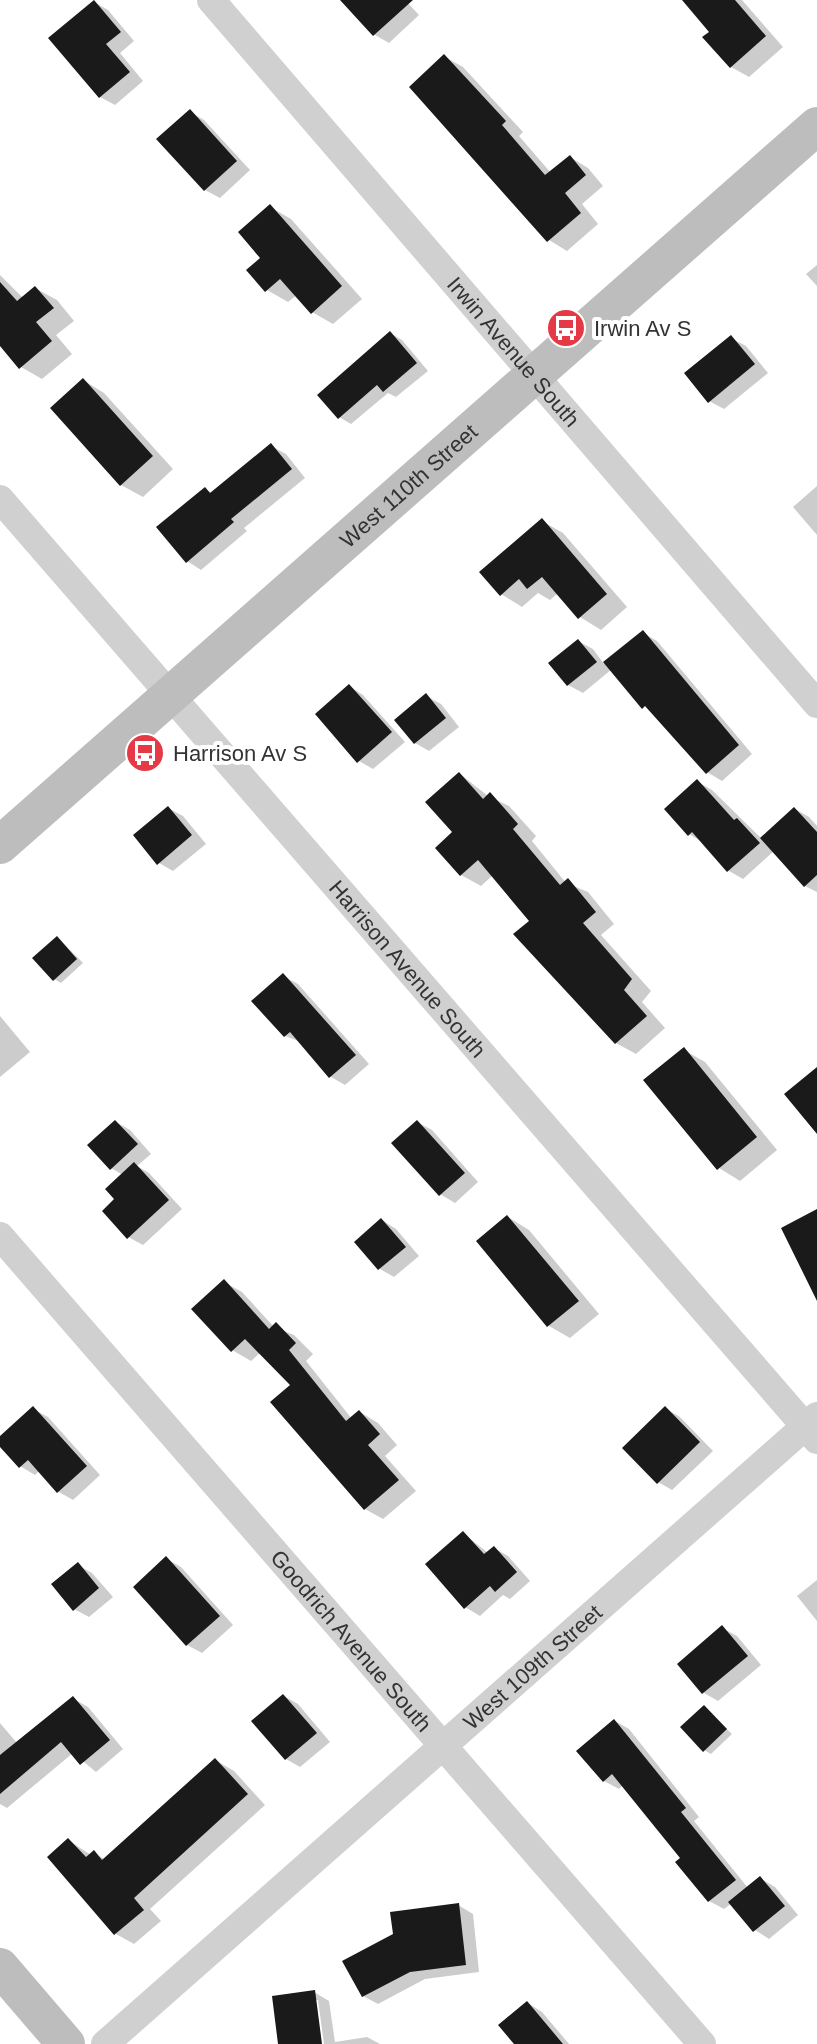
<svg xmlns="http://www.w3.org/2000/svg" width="817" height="2044" font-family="Helvetica,sans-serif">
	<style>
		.shadow { fill: #0003 }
		.building { fill: #1a1a1a }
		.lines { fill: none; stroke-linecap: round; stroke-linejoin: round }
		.street { stroke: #d0d0d0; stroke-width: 28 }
		.secondary { stroke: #bdbdbd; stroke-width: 38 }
		.labels { text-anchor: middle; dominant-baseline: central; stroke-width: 8; stroke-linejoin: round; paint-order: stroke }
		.poi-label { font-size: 22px; fill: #333; stroke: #fff; text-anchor: start }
		.street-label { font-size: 22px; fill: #333; stroke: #fff }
	</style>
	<rect width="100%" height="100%" fill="#fff"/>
	<!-- shadow -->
	<path class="shadow" d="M 344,0 L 405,0 L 419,15 L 389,43 L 375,35 Z
		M 685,0 L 742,0 L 783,47 L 749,77 L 731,67 L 712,32 Z
		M 94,2 L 108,10 L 134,41 L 120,53 L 143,81 L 115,105 L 100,97 Z
		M 445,57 L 463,67 L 523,132 L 519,136 L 551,173 L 570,157 L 588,168 L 603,186 L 582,204 L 598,224 L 567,251 L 549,240 Z
		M 190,112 L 204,120 L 250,170 L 220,198 L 205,190 Z
		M 270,207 L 291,219 L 362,299 L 333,324 L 312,312 L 297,295 L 288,302 L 267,290 L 263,258 Z
		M 817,265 L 817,286 L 806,274 Z
		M 0,275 L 23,298 L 35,288 L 57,300 L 74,321 L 56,335 L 72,354 L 42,379 L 21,367 L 0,343 Z
		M 390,333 L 402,340 L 428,371 L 396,397 L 388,393 L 351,424 L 339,417 Z
		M 731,338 L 746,346 L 768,373 L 724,409 L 709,401 Z
		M 83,380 L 104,393 L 173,469 L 143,497 L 121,485 L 52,408 Z
		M 271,446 L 286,454 L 305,478 L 244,528 L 247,531 L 201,570 L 187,561 L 205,489 L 212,493 Z
		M 817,486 L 817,535 L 793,507 Z
		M 542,521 L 563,533 L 627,607 L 601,630 L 580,617 L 558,593 L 550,600 L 538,593 L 522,607 L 501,594 Z
		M 643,633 L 657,641 L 752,754 L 722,781 L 707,772 L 612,669 L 583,693 L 568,685 L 578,641 L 593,649 L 604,664 Z
		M 349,686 L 363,695 L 405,742 L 373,769 L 359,761 Z
		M 426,696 L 441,704 L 459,727 L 429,751 L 415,743 Z
		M 460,774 L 488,796 L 509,806 L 536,836 L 532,841 L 566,883 L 588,892 L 614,924 L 601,935 L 651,991 L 642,1002 L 665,1028 L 636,1054 L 616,1043 L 515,935 L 532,921 L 493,875 L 481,886 L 461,875 L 438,848 L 455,833 Z
		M 698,782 L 712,790 L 762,839 L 795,809 L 809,817 L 817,826 L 817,892 L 805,886 L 774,851 L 743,879 L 729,871 L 704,843 L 689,834 Z
		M 168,808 L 183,816 L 206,844 L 173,871 L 159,863 Z
		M 58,938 L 83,963 L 61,983 L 54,979 Z
		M 283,976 L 298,984 L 369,1064 L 345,1085 L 331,1077 L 301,1042 L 285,1036 Z
		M 0,1016 L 30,1052 L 0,1077 Z
		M 684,1050 L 705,1062 L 777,1150 L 740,1181 L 719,1168 Z
		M 116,1122 L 130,1130 L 151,1154 L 137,1166 L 149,1173 L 182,1209 L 143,1245 L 128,1237 L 117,1199 L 123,1175 L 111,1168 Z
		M 417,1122 L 432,1130 L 478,1182 L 455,1203 L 440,1194 Z
		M 508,1217 L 529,1230 L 599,1314 L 570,1338 L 549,1326 L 479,1241 Z
		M 382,1220 L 396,1229 L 419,1256 L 394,1277 L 380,1269 L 356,1242 Z
		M 224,1282 L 242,1292 L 274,1327 L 294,1335 L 313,1354 L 306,1361 L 352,1419 L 360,1412 L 378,1423 L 397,1445 L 385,1456 L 416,1491 L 383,1519 L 365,1509 L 293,1385 L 261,1352 L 251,1361 L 232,1350 Z
		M 665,1408 L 680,1417 L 713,1451 L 672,1490 L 658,1482 Z
		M 33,1409 L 48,1417 L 100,1475 L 73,1500 L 59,1492 L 40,1470 L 35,1475 L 20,1466 L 0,1444 L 0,1439 Z
		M 463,1533 L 488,1553 L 494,1548 L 508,1556 L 530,1581 L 510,1599 L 503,1595 L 480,1616 L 465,1607 Z
		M 167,1559 L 181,1567 L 233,1625 L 202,1653 L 187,1645 L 135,1587 Z
		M 78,1565 L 92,1573 L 113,1597 L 89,1617 L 74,1609 Z
		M 817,1580 L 817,1621 L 797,1596 Z
		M 722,1628 L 737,1636 L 761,1665 L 718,1701 L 704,1693 Z
		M 284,1696 L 298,1704 L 330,1742 L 300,1767 L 286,1759 Z
		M 74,1699 L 88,1707 L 123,1749 L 96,1772 L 73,1753 L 7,1808 L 0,1804 L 0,1723 L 17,1743 Z
		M 704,1707 L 732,1734 L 711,1754 L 704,1750 Z
		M 615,1721 L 629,1729 L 699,1817 L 694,1821 L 748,1888 L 760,1878 L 775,1887 L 798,1915 L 769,1939 L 755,1930 L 732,1903 L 724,1909 L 709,1901 L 683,1858 L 623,1785 L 619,1789 L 604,1781 Z
		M 215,1760 L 234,1771 L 265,1805 L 150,1909 L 161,1921 L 134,1944 L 116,1934 L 68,1840 L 91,1855 L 94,1853 L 106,1860 Z
		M 458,1905 L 473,1914 L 479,1972 L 425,1979 L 378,2004 L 363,1996 Z
		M 314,1992 L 329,2001 L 335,2042 L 367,2037 L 380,2044 L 324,2044 L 318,2000 L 314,2000 L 320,2044 L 280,2044 Z
		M 528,2003 L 542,2012 L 569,2044 L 517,2044 Z"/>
	<!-- building -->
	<path class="building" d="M 94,0 L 121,32 L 106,44 L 130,72 L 99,98 L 48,38 Z
		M 340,0 L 413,0 L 373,36 Z
		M 682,0 L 735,0 L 766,36 L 730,68 L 702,37 L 709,32 Z
		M 444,54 L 506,121 L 502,125 L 545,175 L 570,155 L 586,175 L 565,193 L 581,213 L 547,242 L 409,87 Z
		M 190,109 L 237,161 L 204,191 L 156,139 Z
		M 270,204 L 342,286 L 311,314 L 280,279 L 265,292 L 246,270 L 260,258 L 238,232 Z
		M 0,282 L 17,301 L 35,286 L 54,308 L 36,322 L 52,341 L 19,369 L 0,346 Z
		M 390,331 L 417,363 L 383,392 L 377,385 L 338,419 L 317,395 Z
		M 731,335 L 755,364 L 708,403 L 684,373 Z
		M 83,378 L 153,456 L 120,486 L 50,408 Z
		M 271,443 L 292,469 L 231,519 L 234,522 L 186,563 L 156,527 L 205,487 L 210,493 Z
		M 542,518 L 607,594 L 578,619 L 542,577 L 527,589 L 519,579 L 500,596 L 479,572 Z
		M 643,630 L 739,745 L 706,774 L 645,706 L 642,709 L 603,662 Z
		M 578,639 L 597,662 L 567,686 L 548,663 Z
		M 349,684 L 392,732 L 357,763 L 315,714 Z
		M 426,693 L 446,718 L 414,744 L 394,720 Z
		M 459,772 L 483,799 L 490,792 L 518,824 L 513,829 L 560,885 L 568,878 L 596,912 L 583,923 L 632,979 L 624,990 L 647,1016 L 615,1044 L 513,934 L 529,921 L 478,860 L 460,876 L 435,848 L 452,832 L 425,802 Z
		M 697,779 L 734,820 L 737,818 L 760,843 L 727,872 L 692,832 L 688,836 L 664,809 Z
		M 168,806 L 192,835 L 157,865 L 133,835 Z
		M 794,807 L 817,832 L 817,875 L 804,887 L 760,838 Z
		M 57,936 L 77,959 L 53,981 L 32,958 Z
		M 283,973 L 356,1055 L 329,1078 L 290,1032 L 284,1037 L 251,1001 Z
		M 684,1047 L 757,1137 L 717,1170 L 643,1080 Z
		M 817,1067 L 817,1134 L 784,1094 Z
		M 115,1120 L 138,1144 L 110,1170 L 87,1145 Z
		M 417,1120 L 465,1173 L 439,1196 L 391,1143 Z
		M 134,1162 L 169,1200 L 127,1239 L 102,1211 L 114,1199 L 105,1189 Z
		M 817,1209 L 817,1301 L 781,1228 Z
		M 507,1215 L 579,1301 L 547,1327 L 476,1241 Z
		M 381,1218 L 406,1247 L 378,1270 L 354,1242 Z
		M 224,1279 L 269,1329 L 276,1322 L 296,1343 L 289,1350 L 346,1421 L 359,1410 L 380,1434 L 368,1445 L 399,1480 L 364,1510 L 270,1402 L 290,1385 L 245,1339 L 231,1352 L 191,1309 Z
		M 33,1406 L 87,1466 L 57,1493 L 28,1460 L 19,1468 L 0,1447 L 0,1436 Z
		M 665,1406 L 700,1442 L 657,1484 L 622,1448 Z
		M 463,1531 L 484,1554 L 494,1546 L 517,1572 L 495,1592 L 490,1586 L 464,1609 L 425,1564 Z
		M 166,1556 L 220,1616 L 186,1646 L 133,1587 Z
		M 78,1562 L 99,1588 L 73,1611 L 51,1584 Z
		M 722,1625 L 748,1656 L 702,1694 L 677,1664 Z
		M 283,1694 L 317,1733 L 285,1760 L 251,1721 Z
		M 73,1696 L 110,1740 L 80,1765 L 61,1742 L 0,1794 L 0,1755 Z
		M 704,1705 L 727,1729 L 703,1752 L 680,1727 Z
		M 614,1719 L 686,1808 L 681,1812 L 736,1880 L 708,1902 L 675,1862 L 680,1858 L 612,1774 L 603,1782 L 576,1751 Z
		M 215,1758 L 248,1794 L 134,1898 L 144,1910 L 114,1935 L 47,1857 L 68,1838 L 86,1857 L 94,1850 L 102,1860 Z
		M 760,1876 L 785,1906 L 753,1932 L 728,1902 Z
		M 459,1903 L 466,1965 L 410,1972 L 362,1997 L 342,1961 L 393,1934 L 390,1912 Z
		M 315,1990 L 322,2044 L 278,2044 L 272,1996 Z
		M 527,2001 L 563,2044 L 514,2044 L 498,2025 Z"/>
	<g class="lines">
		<!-- street -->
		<g class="street">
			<path id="s1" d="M 211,0 L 817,704"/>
			<path id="s2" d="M 0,499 L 817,1440"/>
			<path id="s3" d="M 0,1236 L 702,2044"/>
			<path id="s4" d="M 105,2044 L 817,1416"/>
		</g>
		<!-- secondary -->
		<g class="secondary">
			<path id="s5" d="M 0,845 L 817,126"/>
			<path d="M 0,1967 L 66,2044"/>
		</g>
	</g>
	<!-- icons -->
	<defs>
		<g id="bus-disc" transform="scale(2)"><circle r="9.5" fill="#e63946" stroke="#fff"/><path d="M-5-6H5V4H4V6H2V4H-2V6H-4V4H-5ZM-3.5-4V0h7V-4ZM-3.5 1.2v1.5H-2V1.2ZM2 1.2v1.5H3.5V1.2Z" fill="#fff"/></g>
	</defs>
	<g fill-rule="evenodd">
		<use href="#bus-disc" x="566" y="328"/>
		<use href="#bus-disc" x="145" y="753"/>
	</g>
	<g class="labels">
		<!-- poi labels -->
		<g class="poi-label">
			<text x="594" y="328">Irwin Av S</text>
			<text x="173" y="753">Harrison Av S</text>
		</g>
		<!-- street labels -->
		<g class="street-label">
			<text stroke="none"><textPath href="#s1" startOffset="464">Irwin Avenue South</textPath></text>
			<text stroke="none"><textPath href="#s5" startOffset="544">West 110th Street</textPath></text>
			<text stroke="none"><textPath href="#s2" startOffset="622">Harrison Avenue South</textPath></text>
			<text stroke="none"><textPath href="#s3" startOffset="536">Goodrich Avenue South</textPath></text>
			<text stroke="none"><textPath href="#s4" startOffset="570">West 109th Street</textPath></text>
		</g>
	</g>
</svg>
